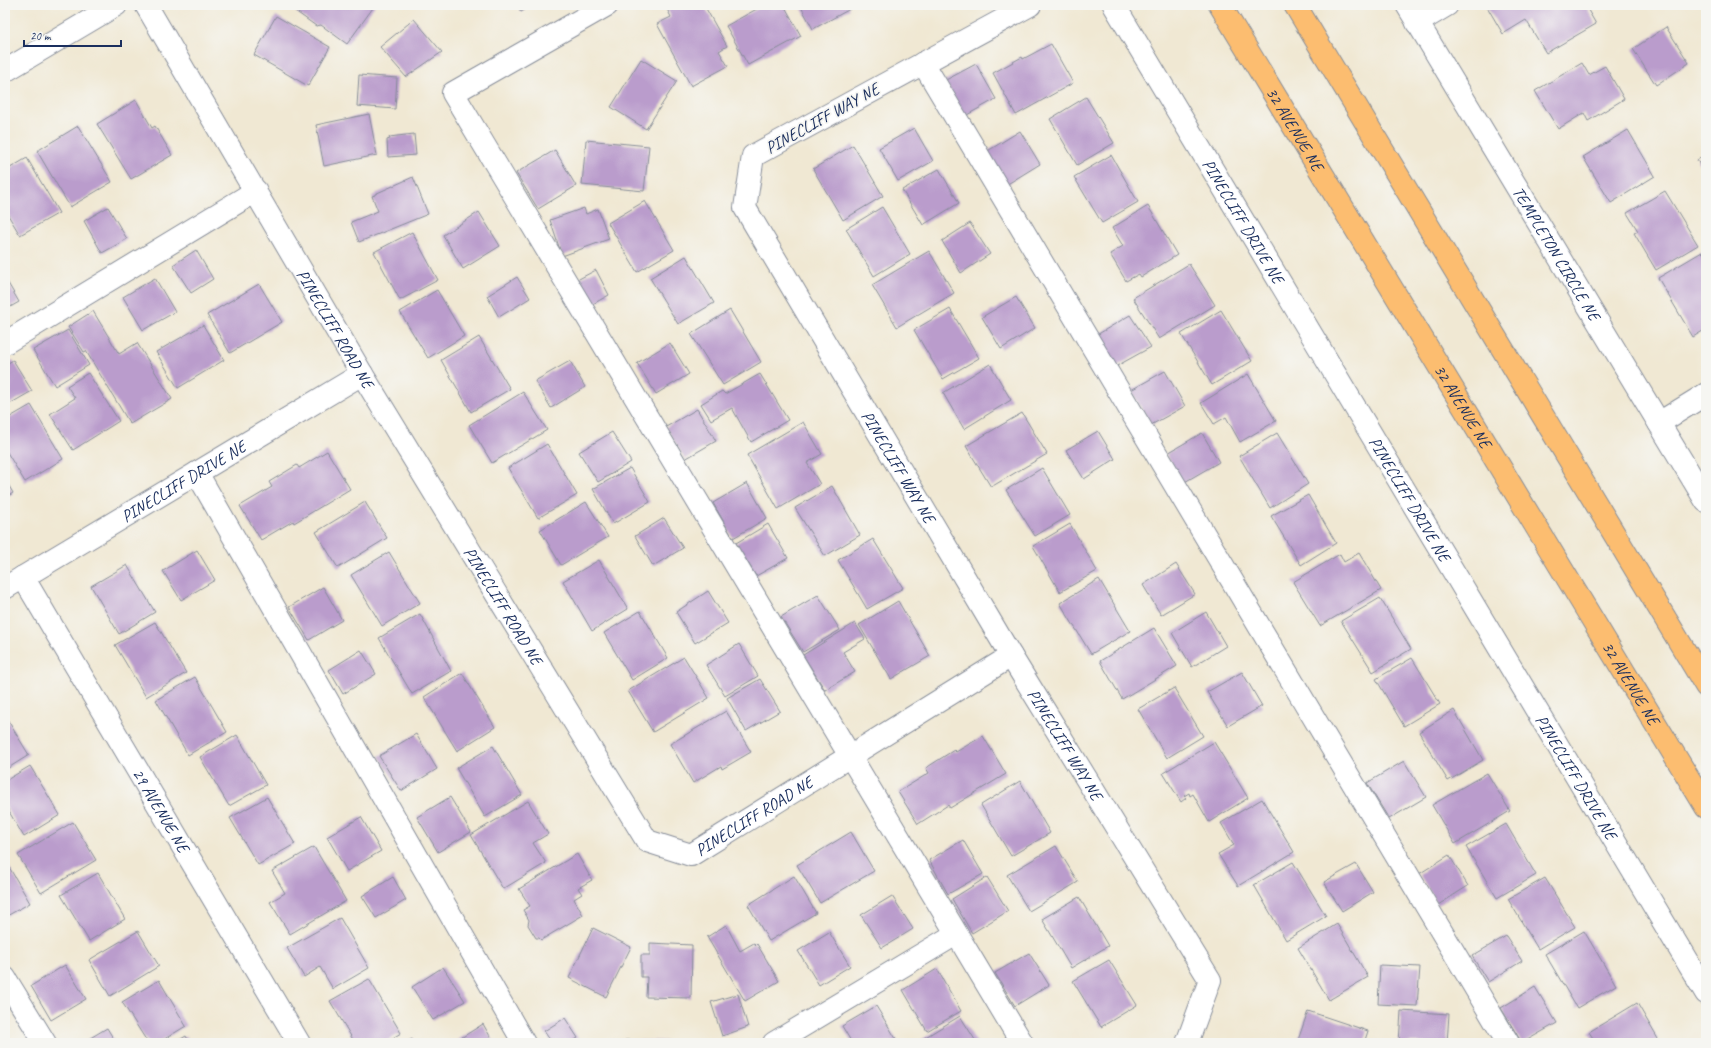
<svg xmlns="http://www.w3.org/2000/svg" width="1711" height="1048" font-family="Caveat,sans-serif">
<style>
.building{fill:#ba9ccc}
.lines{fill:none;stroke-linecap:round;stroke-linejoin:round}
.minor-casing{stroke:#868c98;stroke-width:24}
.major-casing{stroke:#868c98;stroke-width:24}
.minor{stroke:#fff;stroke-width:22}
.major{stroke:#fcbd6f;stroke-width:22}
.labels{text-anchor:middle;stroke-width:3.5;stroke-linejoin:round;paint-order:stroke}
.street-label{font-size:17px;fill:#1b2f5e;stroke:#f6f6f2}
</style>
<rect width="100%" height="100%" fill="#f6f6f2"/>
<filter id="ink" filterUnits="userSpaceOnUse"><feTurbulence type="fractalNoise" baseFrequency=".025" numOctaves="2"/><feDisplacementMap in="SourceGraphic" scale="8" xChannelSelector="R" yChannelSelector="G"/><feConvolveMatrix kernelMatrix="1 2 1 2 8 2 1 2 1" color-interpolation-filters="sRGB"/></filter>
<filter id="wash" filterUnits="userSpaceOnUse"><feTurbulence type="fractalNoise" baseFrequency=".012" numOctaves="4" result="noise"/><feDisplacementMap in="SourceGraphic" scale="16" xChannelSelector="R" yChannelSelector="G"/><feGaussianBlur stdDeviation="0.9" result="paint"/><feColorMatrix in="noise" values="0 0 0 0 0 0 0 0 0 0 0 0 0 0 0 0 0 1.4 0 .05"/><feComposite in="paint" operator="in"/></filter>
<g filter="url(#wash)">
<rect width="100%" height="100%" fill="#f0e8d3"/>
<g id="blocks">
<g class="building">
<path d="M290,5H375L347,44L321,25L316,26L291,8L292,6Z"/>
<path d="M517,5H533L521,12Z"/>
<path d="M665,5H704L727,46L719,51L728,66L691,86L657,24L671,17Z"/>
<path d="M764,5H784L801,36L748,65L726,26Z"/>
<path d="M800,5H848L850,9L813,29Z"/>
<path d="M1486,5H1585L1596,24L1546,53L1526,20L1503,34Z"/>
<path d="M276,16L330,47L308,86L254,55Z"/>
<path d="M414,19L442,52L406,77L380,47Z"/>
<path d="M1666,27L1689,63L1656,85L1633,49Z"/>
<path d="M1051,44L1073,83L1016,115L993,73L1022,57L1023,59Z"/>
<path d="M641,59L677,81L646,129L611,107Z"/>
<path d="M1582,63L1589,75L1605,66L1624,99L1588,121L1584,113L1558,129L1535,91Z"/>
<path d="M976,64L996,99L965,116L944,81Z"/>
<path d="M359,75L397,78L395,109L357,106Z"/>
<path d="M1086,97L1114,143L1077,165L1050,119Z"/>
<path d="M136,100L152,128L155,126L172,155L131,179L97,124Z"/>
<path d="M369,114L377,155L324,166L316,125Z"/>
<path d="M78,126L112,182L70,207L37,151Z"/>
<path d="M914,128L933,161L898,181L879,148Z"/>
<path d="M1628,130L1655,176L1611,203L1583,157Z"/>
<path d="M1020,131L1040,164L1006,185L986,152Z"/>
<path d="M414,134L416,155L388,157L387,140L390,139L389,137Z"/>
<path d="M586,140L649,146L644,191L582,185Z"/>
<path d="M853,145L883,196L843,220L813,169Z"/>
<path d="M555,150L576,186L538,209L516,173Z"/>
<path d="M1706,154V175L1697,160Z"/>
<path d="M1111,155L1138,202L1102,223L1074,177Z"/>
<path d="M27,158L59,213L20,235L5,210V171Z"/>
<path d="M939,169L959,203L923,225L902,190Z"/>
<path d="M413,177L428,214L359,242L351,222L378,211L372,196L375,195V194Z"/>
<path d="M1665,191L1698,245L1656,270L1634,233L1638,231L1627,213Z"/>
<path d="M645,201L674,250L637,272L608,223Z"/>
<path d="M1148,206L1177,255L1141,277L1139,274L1126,281L1110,254L1123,246L1112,228Z"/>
<path d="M108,207L127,239L102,253L84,221Z"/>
<path d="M882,207L910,254L874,276L846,229Z"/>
<path d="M584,208L586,214L598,209L609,239L562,256L550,220Z"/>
<path d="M479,212L500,246L463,269L443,235Z"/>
<path d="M970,223L990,254L961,273L942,241Z"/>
<path d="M412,232L438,280L400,300L374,252Z"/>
<path d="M196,250L213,279L191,293L173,265Z"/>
<path d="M929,251L954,293L897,327L872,285Z"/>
<path d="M1702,252L1703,254L1706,252V329L1693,337L1658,278Z"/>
<path d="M686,256L714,303L678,324L650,278Z"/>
<path d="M1189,264L1215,305L1159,339L1133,298Z"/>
<path d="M596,270L609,295L591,305L577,280Z"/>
<path d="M517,277L530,298L499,317L487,296Z"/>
<path d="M5,278L19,302L5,310Z"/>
<path d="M155,278L175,312L143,330L123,297Z"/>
<path d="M259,284L282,322L230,353L207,315Z"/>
<path d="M437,290L464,336L428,358L400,312Z"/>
<path d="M1016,297L1035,328L1001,349L982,317Z"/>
<path d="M950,309L979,358L943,379L914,330Z"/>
<path d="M730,310L761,362L723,385L691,334Z"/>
<path d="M1221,310L1252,361L1212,385L1181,334Z"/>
<path d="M93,311L119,354L137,343L172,399L130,424L86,351L84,352L68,327Z"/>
<path d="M1130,315L1151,347L1115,367L1095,336Z"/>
<path d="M203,325L224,360L178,388L156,352Z"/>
<path d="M68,330L89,365L55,386L33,350Z"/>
<path d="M479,337L510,389L471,412L441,360Z"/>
<path d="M670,343L689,374L656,394L637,363Z"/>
<path d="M13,360L32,391L6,406L5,365Z"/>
<path d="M570,361L585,387L551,408L535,381Z"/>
<path d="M990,364L1011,400L964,429L943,393Z"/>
<path d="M1165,371L1185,406L1151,425L1131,390Z"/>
<path d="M88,373L119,421L73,450L50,414L75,398L67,386Z"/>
<path d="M760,374L788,420L751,442L732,408L711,420L701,404L722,391L725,394Z"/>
<path d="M1248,374L1276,421L1240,442L1226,417L1214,424L1201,403Z"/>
<path d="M523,392L547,430L492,463L469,425Z"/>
<path d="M31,405L63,459L25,482L5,449V420Z"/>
<path d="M697,409L716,441L685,459L666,427Z"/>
<path d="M1022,413L1047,454L991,487L966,446Z"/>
<path d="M803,422L822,454L807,463L820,484L778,509L747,455Z"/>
<path d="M1098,431L1115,459L1084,479L1066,450Z"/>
<path d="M612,432L631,462L598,482L579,452Z"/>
<path d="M1202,433L1219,462L1183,483L1166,454Z"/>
<path d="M1277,433L1308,484L1270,508L1239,456Z"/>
<path d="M547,444L577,495L538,518L508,468Z"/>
<path d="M327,451L350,489L294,523L293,521L261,540L240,506L272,487L269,482L297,465L299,468Z"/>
<path d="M630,468L650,502L613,524L593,489Z"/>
<path d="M1042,468L1070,515L1035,536L1006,490Z"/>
<path d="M5,479L13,493L5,498Z"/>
<path d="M747,483L767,518L733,538L713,503Z"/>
<path d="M832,486L860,535L825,556L795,508Z"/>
<path d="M1308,495L1336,543L1301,565L1271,516Z"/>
<path d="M365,502L387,538L338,568L316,532Z"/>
<path d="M586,502L608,537L561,565L540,530Z"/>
<path d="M664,518L683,548L653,566L635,536Z"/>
<path d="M768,524L788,558L756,576L736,543Z"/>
<path d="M1070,524L1097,571L1060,592L1033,546Z"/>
<path d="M873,539L903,588L867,609L838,560Z"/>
<path d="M197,550L215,580L181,600L163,571Z"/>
<path d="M389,552L420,603L382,626L351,575Z"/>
<path d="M1359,553L1381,590L1320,626L1293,582L1340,554L1344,562Z"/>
<path d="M599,560L628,609L592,631L563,581Z"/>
<path d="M1176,564L1195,594L1161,615L1143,585Z"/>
<path d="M127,565L155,612L119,634L91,586Z"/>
<path d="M1099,579L1130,631L1091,654L1060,603Z"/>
<path d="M323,587L342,620L309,640L289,607Z"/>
<path d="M708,591L728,623L695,643L676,612Z"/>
<path d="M818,595L840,630L803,652L781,617Z"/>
<path d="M1380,598L1411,649L1373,672L1341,621Z"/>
<path d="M898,601L930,656L891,679L859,625Z"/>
<path d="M640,611L668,658L632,680L604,633Z"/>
<path d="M1206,612L1226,646L1192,667L1172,633Z"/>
<path d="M420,614L451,671L412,694L379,638Z"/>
<path d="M155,622L186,673L146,697L115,645Z"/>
<path d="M855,623L865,639L843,652L855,672L825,690L803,655Z"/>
<path d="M1154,628L1177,666L1122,699L1100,661Z"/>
<path d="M739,644L758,676L725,696L706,665Z"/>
<path d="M361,650L376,674L343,694L329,670Z"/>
<path d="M684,657L709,698L653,732L628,691Z"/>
<path d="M1412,658L1440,704L1404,726L1376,679Z"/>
<path d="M1242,672L1262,706L1228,726L1207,692Z"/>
<path d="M462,673L495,727L457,751L424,697Z"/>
<path d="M195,677L227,732L188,755L156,700Z"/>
<path d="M760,679L780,711L746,731L727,698Z"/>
<path d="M1174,688L1203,736L1167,758L1138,709Z"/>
<path d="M1454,710L1483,760L1448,781L1419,732Z"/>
<path d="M726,711L751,752L722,769L721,766L693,783L670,744Z"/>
<path d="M7,719L29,755L5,770V720Z"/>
<path d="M416,734L437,769L401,791L379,756Z"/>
<path d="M237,735L266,785L229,806L200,757Z"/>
<path d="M983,736L1006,774L950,808L948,805L918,824L898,792L929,773L926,768L954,750L956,752Z"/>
<path d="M1214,742L1248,798L1209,822L1193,794L1190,796L1189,793L1184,796L1186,798L1181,802L1163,773Z"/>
<path d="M493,746L522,795L485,817L456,768Z"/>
<path d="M1404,761L1426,797L1389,819L1367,783Z"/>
<path d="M30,766L60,815L24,837L5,805V781Z"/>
<path d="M1487,773L1510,811L1455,844L1432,805Z"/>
<path d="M1020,781L1050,833L1011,856L981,805Z"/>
<path d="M267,797L295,844L258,865L230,818Z"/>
<path d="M450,797L471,832L438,852L417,817Z"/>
<path d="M1262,799L1294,852L1238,886L1218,854L1234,845L1221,823Z"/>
<path d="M528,801L548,834L533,843L546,863L503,889L471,835Z"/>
<path d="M361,817L381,851L347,871L327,837Z"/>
<path d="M73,822L96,860L41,893L18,855Z"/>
<path d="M1506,824L1536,875L1497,898L1466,847Z"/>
<path d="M851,832L874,871L820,903L797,865Z"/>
<path d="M963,840L983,874L948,894L929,860Z"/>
<path d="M1056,846L1078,882L1029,911L1007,875Z"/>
<path d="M314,847L346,901L290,934L270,902L285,893L272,871Z"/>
<path d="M577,854L592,880L578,888L582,894L574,899L583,915L541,940L539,938H536L528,925L529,920L523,910L530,906L519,889Z"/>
<path d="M1449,855L1468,886L1438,905L1419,874Z"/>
<path d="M1293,862L1326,916L1286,940L1254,885Z"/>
<path d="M1356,864L1373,892L1342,911L1324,882Z"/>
<path d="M9,867L30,903L5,917V870Z"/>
<path d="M98,873L125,919L89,941L61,895Z"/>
<path d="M794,876L816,913L769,941L748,905Z"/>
<path d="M393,877L406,900L376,918L362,896Z"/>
<path d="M987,877L1008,911L972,933L952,899Z"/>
<path d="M1545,878L1575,927L1538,949L1508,899Z"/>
<path d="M892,896L913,929L882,948L861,915Z"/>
<path d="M1079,897L1108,946L1071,968L1042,919Z"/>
<path d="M340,918L369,968L333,989L320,967L304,977L287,948Z"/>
<path d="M1337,924L1368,977L1329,1000L1298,948Z"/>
<path d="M726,925L740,951L754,943L756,945L757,944L779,981L745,1001L707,937Z"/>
<path d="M593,928L631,947L606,997L569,978Z"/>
<path d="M138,931L159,966L110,996L89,960Z"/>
<path d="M1584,931L1616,985L1577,1008L1545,954Z"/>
<path d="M829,932L850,966L819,985L798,951Z"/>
<path d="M1506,936L1522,961L1488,982L1472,956Z"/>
<path d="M650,943L692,945L691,998L646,997L647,977H641V955H650Z"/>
<path d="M1029,953L1049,985L1015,1006L995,973Z"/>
<path d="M1109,960L1137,1005L1101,1027L1073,981Z"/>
<path d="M65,965L86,999L51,1020L31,986Z"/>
<path d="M1380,965L1420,967L1417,1006L1378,1004Z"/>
<path d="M443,967L465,1001L433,1020L412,987Z"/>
<path d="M937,969L961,1011L927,1031L903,990Z"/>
<path d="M369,979L401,1033L384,1043H355L330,1001Z"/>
<path d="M159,980L186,1026L158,1043H148L122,1002Z"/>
<path d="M1535,987L1557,1023L1522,1043L1501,1008Z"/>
<path d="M738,994L748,1027L722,1036L711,1002Z"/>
<path d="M1637,1003L1658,1039L1651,1043H1596L1589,1032Z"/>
<path d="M876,1006L898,1042L852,1043L842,1026Z"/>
<path d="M1308,1011L1368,1031L1364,1043H1297Z"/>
<path d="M1401,1011L1449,1014L1447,1043H1399Z"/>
<path d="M960,1016L977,1043H916L937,1030Z"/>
<path d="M565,1018L578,1038L570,1043H552L544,1031Z"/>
<path d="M483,1024L494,1043H453Z"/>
<path d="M107,1028L116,1043H82Z"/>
<path d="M186,1036L190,1043H174Z"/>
<path d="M412,1039L415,1043H405Z"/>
<path d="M625,1040L666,1041V1043H625Z"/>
</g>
</g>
</g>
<g filter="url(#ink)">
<use href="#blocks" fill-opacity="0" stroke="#868c98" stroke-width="1"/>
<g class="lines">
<defs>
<g id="minor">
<path id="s1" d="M146,5L362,374L647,841L691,855L1011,656"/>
<path d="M607,5L453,93L1022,1043"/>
<path id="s2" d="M1030,5L753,156L745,208L1011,656L1210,980L1187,1043"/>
<path id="s3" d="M1114,5L1706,993"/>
<path id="s4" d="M1407,5L1706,501"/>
<path d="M1417,23L1447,5"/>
<path d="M923,63L1508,1043"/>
<path d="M5,71L116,5"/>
<path d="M5,343L256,191"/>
<path d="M1659,423L1706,394"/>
<path d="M197,473L524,1043"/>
<path id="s5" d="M23,577L299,1043"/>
<path id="s6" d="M5,588L362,374"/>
<path d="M5,978L45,1043"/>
<path d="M774,1043L956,934"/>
</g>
<g id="major">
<path id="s7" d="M1220,5L1706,807"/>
<path d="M1295,5L1706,686"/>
</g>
</defs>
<use href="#minor" class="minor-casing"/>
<use href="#major" class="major-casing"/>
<use href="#minor" class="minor"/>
<use href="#major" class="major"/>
</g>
</g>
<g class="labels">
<g class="street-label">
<text transform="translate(822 118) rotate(-29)" y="6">PINECLIFF WAY NE</text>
<text dy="6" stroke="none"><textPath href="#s7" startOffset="145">32 AVENUE NE</textPath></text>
<text dy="6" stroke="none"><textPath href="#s3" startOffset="252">PINECLIFF DRIVE NE</textPath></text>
<text dy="6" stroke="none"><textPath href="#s4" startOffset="290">TEMPLETON CIRCLE NE</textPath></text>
<text dy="6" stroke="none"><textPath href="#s1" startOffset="375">PINECLIFF ROAD NE</textPath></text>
<text dy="6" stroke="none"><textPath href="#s7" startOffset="469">32 AVENUE NE</textPath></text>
<text dy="6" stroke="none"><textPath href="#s2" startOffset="669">PINECLIFF WAY NE</textPath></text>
<text dy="6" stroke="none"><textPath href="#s6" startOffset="208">PINECLIFF DRIVE NE</textPath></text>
<text dy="6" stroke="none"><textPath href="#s3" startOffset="576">PINECLIFF DRIVE NE</textPath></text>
<text dy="6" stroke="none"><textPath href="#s1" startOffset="699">PINECLIFF ROAD NE</textPath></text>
<text dy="6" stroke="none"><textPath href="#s7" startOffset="793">32 AVENUE NE</textPath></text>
<text dy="6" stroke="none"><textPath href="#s2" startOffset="993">PINECLIFF WAY NE</textPath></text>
<text dy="6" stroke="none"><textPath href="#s3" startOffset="900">PINECLIFF DRIVE NE</textPath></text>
<text dy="6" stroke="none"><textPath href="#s5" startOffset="271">29 AVENUE NE</textPath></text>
<text dy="6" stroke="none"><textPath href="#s1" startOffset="1095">PINECLIFF ROAD NE</textPath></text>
</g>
</g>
<rect width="1711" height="1048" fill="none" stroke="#f6f6f2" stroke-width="20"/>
<path d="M24 40v6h97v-6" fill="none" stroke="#1b2f5e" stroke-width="2"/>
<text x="30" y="40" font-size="12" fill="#1b2f5e" stroke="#f6f6f2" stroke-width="3" paint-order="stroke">20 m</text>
</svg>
